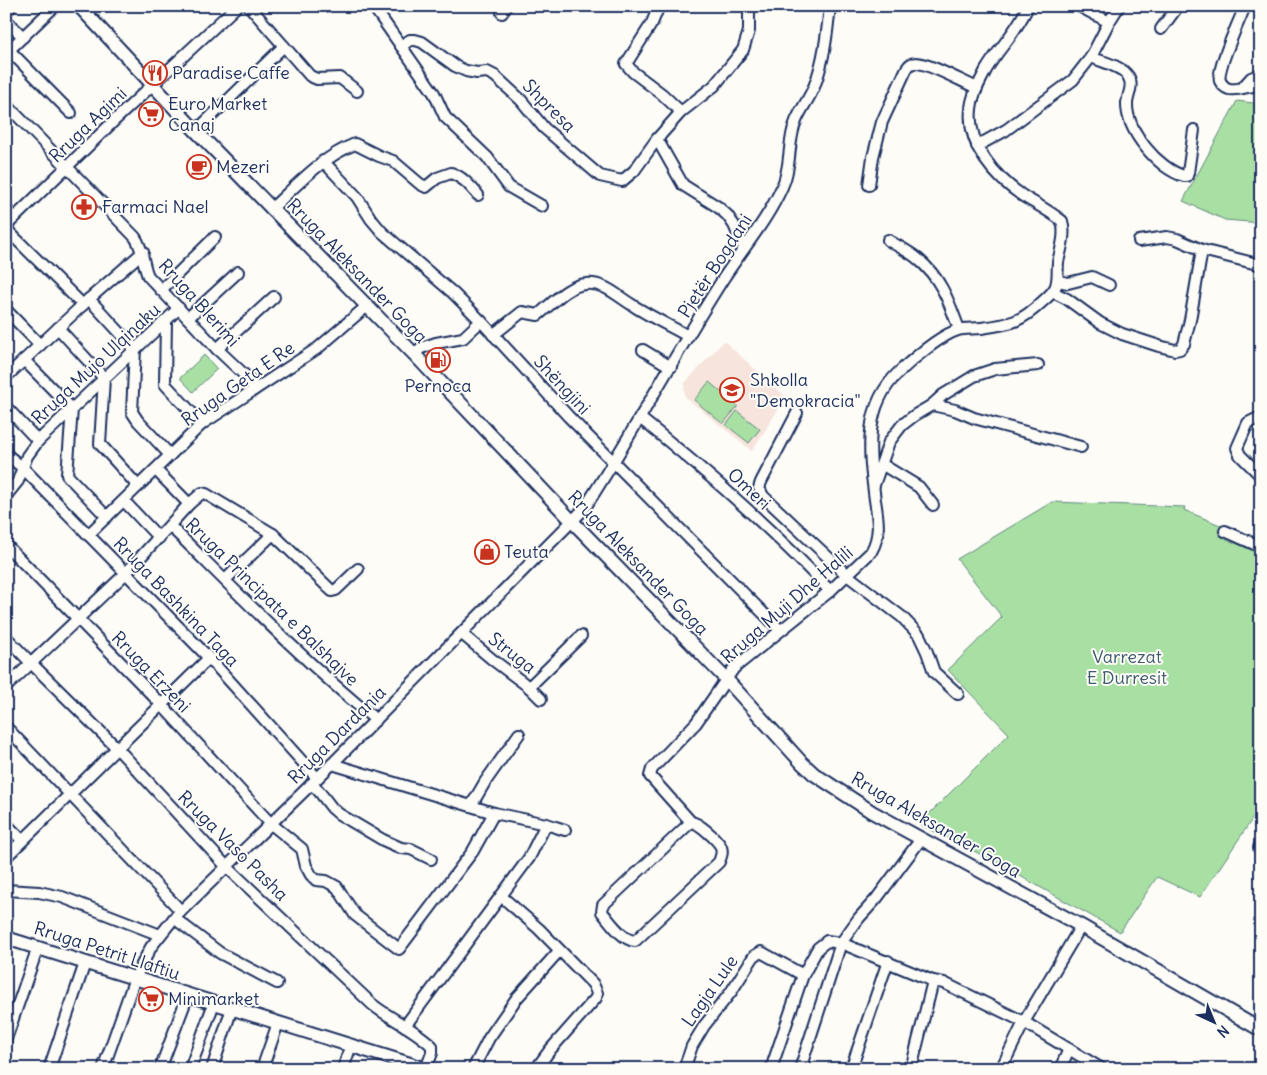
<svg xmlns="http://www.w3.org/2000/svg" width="1267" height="1075" font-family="Delius,sans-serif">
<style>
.built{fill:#f7e5dd}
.green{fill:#a8dfa2;stroke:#628780}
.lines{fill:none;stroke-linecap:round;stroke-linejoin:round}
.minor-casing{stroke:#1b2f5e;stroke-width:14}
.major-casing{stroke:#1b2f5e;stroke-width:16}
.minor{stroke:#fdfcf7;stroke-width:10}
.major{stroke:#fdfcf7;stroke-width:12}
.labels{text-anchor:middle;stroke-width:4;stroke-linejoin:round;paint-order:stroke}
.poi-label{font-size:18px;fill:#1b2f5e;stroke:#fdfcf7;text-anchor:start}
.street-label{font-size:18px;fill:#1b2f5e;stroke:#fdfcf7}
.park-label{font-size:18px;fill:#3e5b6f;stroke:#fdfcf7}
</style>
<rect width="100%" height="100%" fill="#fdfcf7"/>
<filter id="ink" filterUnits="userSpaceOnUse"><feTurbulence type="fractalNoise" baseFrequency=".02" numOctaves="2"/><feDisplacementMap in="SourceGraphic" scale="10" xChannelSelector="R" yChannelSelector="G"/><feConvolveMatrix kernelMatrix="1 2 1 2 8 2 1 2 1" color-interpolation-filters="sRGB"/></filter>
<g filter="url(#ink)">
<path class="built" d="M724,341L786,397L752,451L685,397L684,384Z"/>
<g class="green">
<path d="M1237,101L1261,104V223L1225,220L1183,201Z"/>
<path d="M204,355L217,369L193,392L180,378Z"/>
<path d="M709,382L738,406L723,424L694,400Z"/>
<path d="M737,411L760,429L749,443L726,425Z"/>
<path d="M1052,502L1185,507L1184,510L1261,542V806L1200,897L1157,877L1120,932L988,858L919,824L1009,734L948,670L1002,617L957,559Z"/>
</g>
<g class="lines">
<defs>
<g id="minor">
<path d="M249,6L310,76L317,79L340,78L357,91"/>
<path d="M373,6L434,93L445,117L487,157L509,187L542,206"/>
<path d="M659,6L652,23L626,64L633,72L662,94L681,112"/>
<path d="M1079,6L1109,22"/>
<path d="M1245,6C1240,20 1216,69 1220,81C1222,85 1226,88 1229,89C1238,91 1251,85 1261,85"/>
<path d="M6,12L11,6"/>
<path d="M502,13L506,6"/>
<path d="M6,20L23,37"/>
<path d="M1161,29L1178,6"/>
<path d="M401,46L410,40H415L422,42L455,66L466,71L477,73L487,72L495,76L521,100L544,128L600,176L622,181L634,171L657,139L681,112L714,86L743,50L749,31V6"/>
<path d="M9,50L71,113"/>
<path d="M6,53L55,6"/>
<path d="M1091,57C1102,62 1122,66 1128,76C1134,85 1128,94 1127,103C1126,130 1158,169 1184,176H1187L1188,173L1194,130"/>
<path d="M1242,88L1251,78L1261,74"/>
<path d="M6,104L135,237C144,250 142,263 148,276L217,349L251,381L254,390"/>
<path d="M196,131L284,46"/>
<path d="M657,139L683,185L718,207L727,215L734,225L744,248"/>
<path d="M977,146L1006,130L1073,80L1091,57L1109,22L1119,6"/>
<path d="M323,161L357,197L371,219L382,232L453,293L481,321L568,416L780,630"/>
<path d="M869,185L873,157L882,122L906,70C908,66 910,63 915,63C927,62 963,82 977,88"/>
<path d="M6,209L14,218"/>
<path d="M271,209C297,185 322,157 355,144L379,156L393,161L420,184L426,187L437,178L451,173C463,177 470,186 478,195"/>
<path d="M6,226L116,119L237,6"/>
<path d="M6,229L83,305"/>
<path d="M888,240C897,246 909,251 918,259C941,278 949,302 959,329"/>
<path d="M1139,241L1167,237L1177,239L1202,250L1261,265"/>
<path d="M1058,281L1068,283L1092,277L1109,285"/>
<path d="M161,290L215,237"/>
<path d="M1053,292L1067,299L1100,323L1122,334L1159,346L1175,350L1180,349L1184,344L1190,320L1202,250"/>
<path d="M89,299L135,349L132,412L138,421L170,455"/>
<path d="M6,310L40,345"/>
<path d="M188,318L238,272"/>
<path d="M166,321L165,384L202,424"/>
<path d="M58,328L104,378L100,444L138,486"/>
<path d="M493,335L522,312L538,315C551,305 567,285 586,284C605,282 618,297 634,306C651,317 670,326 688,336"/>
<path d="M217,349L274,297"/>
<path d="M643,350L671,367"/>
<path d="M414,354L421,348L436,343L463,338L481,321"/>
<path d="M24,360L72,409L67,475L107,517"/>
<path d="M6,377L89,299L143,252"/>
<path d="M932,405L955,410L974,418L1081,447"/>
<path d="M6,407L38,441"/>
<path d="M797,413L761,482L759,488L763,496L847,575L902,617L919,635L927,652L934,672L958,694"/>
<path d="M640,418C707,472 772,528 830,591"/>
<path d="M1261,420L1256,419L1248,423L1237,448L1240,455L1261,476"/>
<path d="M6,454L23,468L209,658L317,778"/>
<path d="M883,465L919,487L933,505"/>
<path d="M156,470L189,504"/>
<path d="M874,485L889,442L902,425L915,415L932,405L943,395L974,376L995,369L1038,365"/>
<path d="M6,496L18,481L27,456L38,441L179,308"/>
<path d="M124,501L159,538"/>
<path d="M170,526C237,592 302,660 376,720"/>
<path d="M1225,531L1261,547"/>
<path d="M88,535L202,424L318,348L367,306"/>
<path d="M6,545L161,704L270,823L302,849L306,866L311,875L316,880L326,881L337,887L355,915L399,949L473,851L494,813"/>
<path d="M225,580L273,534"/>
<path d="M462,634L493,660L529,687L541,699"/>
<path d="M6,637L31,663L116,747L226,866L373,1005C392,1020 415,1029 432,1046V1053L426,1069"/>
<path d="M6,687L126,573L189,504L202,493L206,494L273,534L332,591L336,590L358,569"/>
<path d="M529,687L581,636"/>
<path d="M6,727L181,911"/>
<path d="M332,764L494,813L546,824L565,830"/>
<path d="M311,784L318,790L332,808L339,814L383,840L401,848L411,849L431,859"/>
<path d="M471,806L485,782L519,734"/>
<path d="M691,822L603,905L602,912C610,921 622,940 635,941L719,862C721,857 723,852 721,847C718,840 698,822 691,822L650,776L652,769L696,723L734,668L830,591L871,552C881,535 878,519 875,500C869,454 862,407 899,372C913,359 941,335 958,330C965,328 973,329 981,328C1010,324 1020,323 1042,302C1046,298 1052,294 1055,288C1059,280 1057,271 1058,262C1061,249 1066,234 1062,221C1050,211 1036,204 1023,196C995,177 967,146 971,109C972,95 980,82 986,70C999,48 1018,30 1028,6"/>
<path d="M6,824L22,840"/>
<path d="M1259,848L1261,849"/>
<path d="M6,857L209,658"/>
<path d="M6,890L39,892L62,897L160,935"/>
<path d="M501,896L539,929L593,984L597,993L596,998L550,1050L536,1069"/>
<path d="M174,918L220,953L277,983"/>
<path d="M405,1026L529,858L546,824"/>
<path d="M6,1039L38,947"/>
<path d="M49,1069L85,963"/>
<path d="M103,1069L135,978L151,947L174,918L332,764L584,509C633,434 675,354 723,279C743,248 767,221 782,187C792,166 787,142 796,121C801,109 809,99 814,87C824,61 827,34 830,6"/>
<path d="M160,1069L188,995"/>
<path d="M190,1069L214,1003"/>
<path d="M212,1069L232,1008"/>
<path d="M262,1069L278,1023"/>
<path d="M343,1069L351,1045"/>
<path d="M473,1069L489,1038L516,999L559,951"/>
<path d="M684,1069L692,1046L704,1026L731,992L754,956L761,952L803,975"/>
<path d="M771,1069L803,975L818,948L827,941L841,943L933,981L944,983L1024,1022L1102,1069"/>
<path d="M800,1069L841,943L859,918L877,898L921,839"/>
<path d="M851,1069L888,961"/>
<path d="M911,1069L933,981"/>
<path d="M1001,1069L1024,1022L1081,926"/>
<path d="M1060,1069L1069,1049"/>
</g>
<g id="major">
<path d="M79,6L196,131L414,354L572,521L727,680L802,763L814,774L872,812L1081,926L1261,1030"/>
<path d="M6,938L426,1069"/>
</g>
</defs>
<use href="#minor" class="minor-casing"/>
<use href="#major" class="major-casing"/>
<use href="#minor" class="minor"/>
<use href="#major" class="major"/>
</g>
</g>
<defs>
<symbol id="restaurant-ring" viewBox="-11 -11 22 22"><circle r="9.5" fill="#fdfcf7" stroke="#c8321e" stroke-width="1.5"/><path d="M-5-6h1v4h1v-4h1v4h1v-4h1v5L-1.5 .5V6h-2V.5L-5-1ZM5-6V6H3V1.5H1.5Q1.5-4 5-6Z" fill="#c8321e"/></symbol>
<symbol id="supermarket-ring" viewBox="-11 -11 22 22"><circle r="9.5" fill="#fdfcf7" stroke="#c8321e" stroke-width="1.5"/><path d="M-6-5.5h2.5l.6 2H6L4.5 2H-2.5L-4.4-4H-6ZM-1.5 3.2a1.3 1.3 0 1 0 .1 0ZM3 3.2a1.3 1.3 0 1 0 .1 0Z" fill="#c8321e"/></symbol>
<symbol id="cafe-ring" viewBox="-11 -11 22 22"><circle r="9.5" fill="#fdfcf7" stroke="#c8321e" stroke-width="1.5"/><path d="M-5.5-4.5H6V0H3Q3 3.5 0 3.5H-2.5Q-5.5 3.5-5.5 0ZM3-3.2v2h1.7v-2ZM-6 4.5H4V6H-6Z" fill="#c8321e"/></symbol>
<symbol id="pharmacy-ring" viewBox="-11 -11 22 22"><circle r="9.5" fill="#fdfcf7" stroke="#c8321e" stroke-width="1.5"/><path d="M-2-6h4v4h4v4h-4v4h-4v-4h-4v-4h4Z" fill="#c8321e"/></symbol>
<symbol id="fuel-ring" viewBox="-11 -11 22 22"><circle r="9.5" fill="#fdfcf7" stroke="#c8321e" stroke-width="1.5"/><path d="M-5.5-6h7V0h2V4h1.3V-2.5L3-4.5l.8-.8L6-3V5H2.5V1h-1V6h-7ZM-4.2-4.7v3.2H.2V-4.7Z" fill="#c8321e"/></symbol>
<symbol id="school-ring" viewBox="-11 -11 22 22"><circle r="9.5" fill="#fdfcf7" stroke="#c8321e" stroke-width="1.5"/><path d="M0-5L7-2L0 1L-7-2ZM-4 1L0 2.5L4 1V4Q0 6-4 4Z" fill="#c8321e"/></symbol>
<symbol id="shop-ring" viewBox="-11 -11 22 22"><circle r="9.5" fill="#fdfcf7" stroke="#c8321e" stroke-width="1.5"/><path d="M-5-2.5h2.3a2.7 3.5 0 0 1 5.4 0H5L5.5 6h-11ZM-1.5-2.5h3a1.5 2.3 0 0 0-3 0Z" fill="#c8321e"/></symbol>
</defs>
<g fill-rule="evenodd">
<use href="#restaurant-ring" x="141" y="59" width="28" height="28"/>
<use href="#supermarket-ring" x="137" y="100" width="28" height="28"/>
<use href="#cafe-ring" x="185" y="153" width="28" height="28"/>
<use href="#pharmacy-ring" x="70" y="193" width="28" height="28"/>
<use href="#fuel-ring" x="424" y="346" width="28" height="28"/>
<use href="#school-ring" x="718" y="376" width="28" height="28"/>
<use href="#shop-ring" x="473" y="538" width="28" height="28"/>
<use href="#supermarket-ring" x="137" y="985" width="28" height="28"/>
</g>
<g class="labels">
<g class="poi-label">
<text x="172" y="79">Paradise Caffe</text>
<text x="168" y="110">Euro Market<tspan x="168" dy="21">Canaj</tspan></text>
<text x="216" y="173">Mezeri</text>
<text x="102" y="213">Farmaci Nael</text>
<text x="750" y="386">Shkolla<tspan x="750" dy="21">"Demokracia"</tspan></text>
<text x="438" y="392" text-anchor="middle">Pernoca</text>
<text x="504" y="558">Teuta</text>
<text x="168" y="1005">Minimarket</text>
</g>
<g class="street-label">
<text transform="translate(549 106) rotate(45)" y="6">Shpresa</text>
<text transform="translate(88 125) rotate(-44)" y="6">Rruga Agimi</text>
<text transform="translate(715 266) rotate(-57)" y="6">Pjetër Bogdani</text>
<text transform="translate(357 271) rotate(46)" y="6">Rruga Aleksander Goga</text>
<text transform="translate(199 303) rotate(48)" y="6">Rruga Blerimi</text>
<text transform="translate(96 364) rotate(-43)" y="6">Rruga Mujo Ulqinaku</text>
<text transform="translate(238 384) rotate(-35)" y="6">Rruga Geta E Re</text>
<text transform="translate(562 385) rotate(47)" y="6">Shëngjini</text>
<text transform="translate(749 489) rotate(43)" y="6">Omeri</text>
<text transform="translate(638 563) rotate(46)" y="6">Rruga Aleksander Goga</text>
<text transform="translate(176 602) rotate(46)" y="6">Rruga Bashkina Taga</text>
<text transform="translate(272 602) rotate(44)" y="6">Rruga Principata e Balshajve</text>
<text transform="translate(787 605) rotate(-41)" y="6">Rruga Muji Dhe Halili</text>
<text transform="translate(512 653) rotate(38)" y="6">Struga</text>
<text transform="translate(151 672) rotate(46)" y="6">Rruga Erzeni</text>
<text transform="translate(337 735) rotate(-45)" y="6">Rruga Dardania</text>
<text transform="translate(936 825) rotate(30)" y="6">Rruga Aleksander Goga</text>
<text transform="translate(233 846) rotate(45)" y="6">Rruga Vaso Pasha</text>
<text transform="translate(107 951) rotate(18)" y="6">Rruga Petrit Llaftiu</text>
<text transform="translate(710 991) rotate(-55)" y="6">Lagja Lule</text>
</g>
<g class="park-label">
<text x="1127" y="663">Varrezat<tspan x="1127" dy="21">E Durresit</tspan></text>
</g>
</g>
<rect width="1267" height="1075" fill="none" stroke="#fdfcf7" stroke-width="25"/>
<rect x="12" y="12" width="1242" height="1050" fill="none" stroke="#1b2f5e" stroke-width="2" filter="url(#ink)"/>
<g transform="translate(1214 1022) rotate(136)" stroke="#fdfcf7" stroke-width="4" paint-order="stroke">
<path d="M0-4L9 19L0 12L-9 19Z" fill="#1b2f5e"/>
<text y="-8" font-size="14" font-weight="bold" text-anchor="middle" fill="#1b2f5e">N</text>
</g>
</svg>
